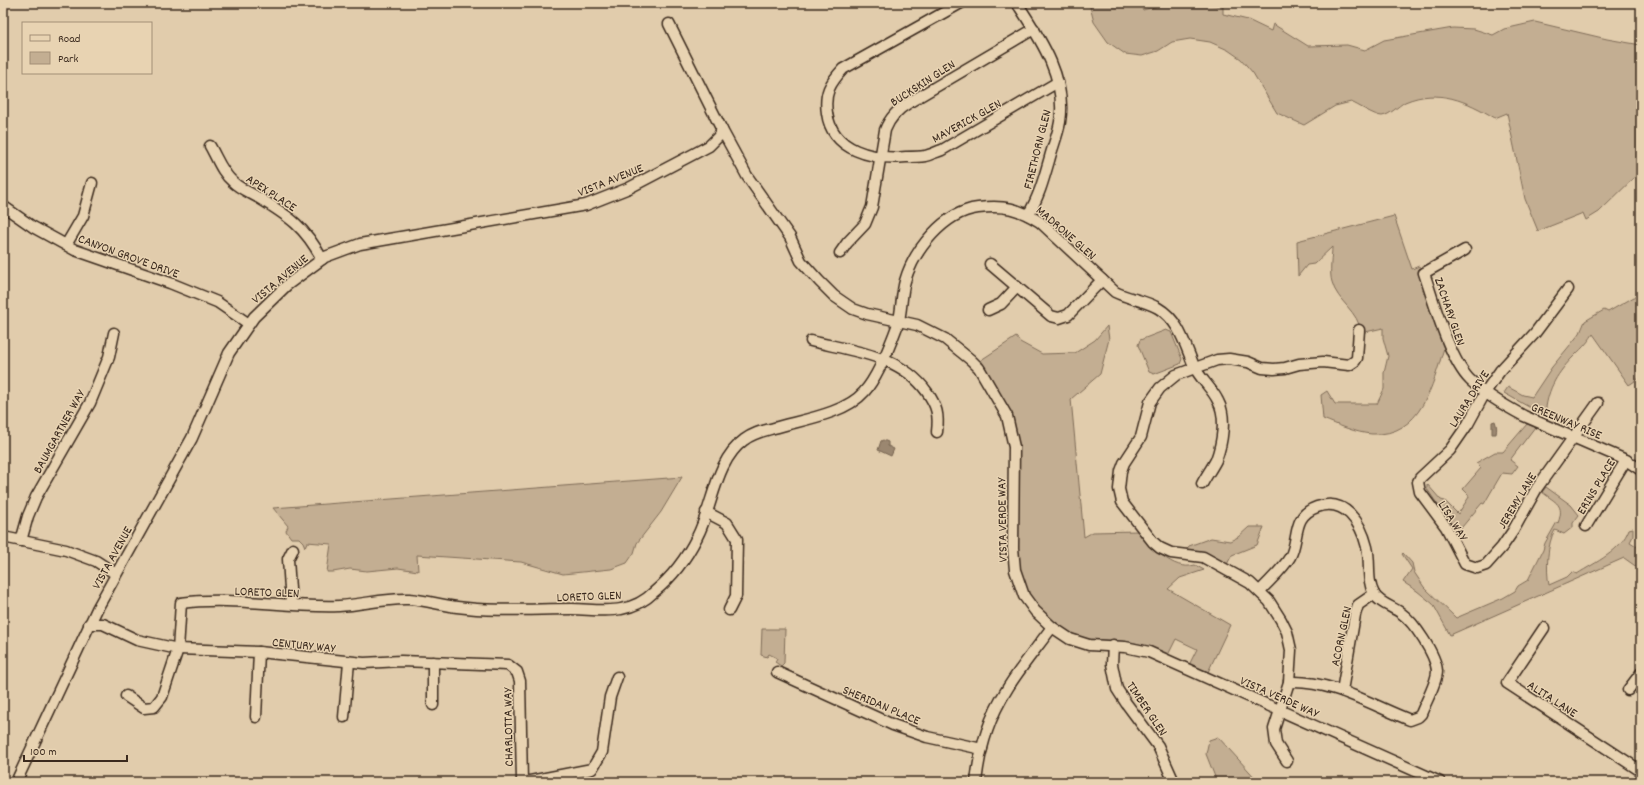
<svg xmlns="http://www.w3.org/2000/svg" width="1644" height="785" font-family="Dekko,sans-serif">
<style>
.green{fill:#c3ae92;stroke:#7f6c58}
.water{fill:#9b8770;stroke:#75624f}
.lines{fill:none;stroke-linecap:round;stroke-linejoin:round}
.minor-casing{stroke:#3b2a1e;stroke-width:13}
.minor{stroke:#e8d3b2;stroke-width:10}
.labels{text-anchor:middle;stroke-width:3;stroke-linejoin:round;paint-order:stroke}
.street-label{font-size:13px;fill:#3b2a1e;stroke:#e8d3b2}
</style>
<rect width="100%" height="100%" fill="#e1ccac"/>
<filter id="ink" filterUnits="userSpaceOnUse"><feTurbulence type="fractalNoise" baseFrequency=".025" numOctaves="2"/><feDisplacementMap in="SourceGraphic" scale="8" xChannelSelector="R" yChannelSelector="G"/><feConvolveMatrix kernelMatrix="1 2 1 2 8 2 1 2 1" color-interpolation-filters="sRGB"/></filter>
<g filter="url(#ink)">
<g class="green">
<path d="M1089,3H1139L1143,10C1170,2 1196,0 1223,7V14L1248,20L1271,31L1273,24L1308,46L1347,45L1365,50L1384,40L1453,28L1474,29L1493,35L1504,29L1535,22L1607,39L1641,45V171L1599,212L1586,220L1583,213L1538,231L1525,199L1507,113L1495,118C1467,101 1438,88 1405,102C1398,106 1390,115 1382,116C1375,116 1358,105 1351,102L1335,106L1304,125L1277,113L1253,73L1241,59L1228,50L1210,42L1190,39L1172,42L1158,51L1142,56L1125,54L1108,42L1094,22Z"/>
<path d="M1394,216L1412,269L1419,266L1447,346L1455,364L1454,366L1444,348C1433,384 1421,437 1372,434C1356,433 1338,425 1323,419L1321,395L1327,391L1335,404H1377L1384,389V373L1388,356L1383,338V328L1361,333C1359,311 1337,302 1332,282C1329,273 1332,256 1332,247L1314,264L1307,265L1298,276L1297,241Z"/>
<path d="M1634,297H1641V377L1629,385L1593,334C1587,344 1580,350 1572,358C1555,376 1547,391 1545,416L1504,393L1508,387L1523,395L1532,397L1552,367L1580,333L1585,321L1604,310L1608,312Z"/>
<path d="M1107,326L1109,339L1100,374L1071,399L1084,537L1093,532L1138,531C1151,546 1173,572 1195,565L1204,570L1180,578L1168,589L1230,625L1208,672L1189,665L1197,649L1176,639L1168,655L1151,647L1131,642L1088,639L1067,632L1049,620L1035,605L1018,575L1017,544L1019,460L1015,428L1005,403L981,360L1016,337L1020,342L1042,354L1075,353L1095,340Z"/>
<path d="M1166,330L1171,332L1182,359L1180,364L1154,374L1149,372L1138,345L1140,340Z"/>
<path d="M1527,424L1535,427L1510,460L1518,466L1512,474L1502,473L1484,504L1482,503L1457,533L1427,489V484L1441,500L1445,501L1458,514L1469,497L1468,494L1463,489L1481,468L1476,463L1495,452H1503Z"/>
<path d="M682,477L661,512L637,543L634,553L627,563L611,569L563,574L521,562L417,555L418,571L398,568L367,571L350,569L333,572H327L331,544L307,542L305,547L303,542L299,538H291L286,531L288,526L273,508Z"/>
<path d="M1546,487L1571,505L1579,515L1573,523V527L1564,534L1555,530C1547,543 1546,570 1549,585L1567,577L1572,572L1577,574C1596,562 1621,551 1629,529L1633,528V536L1630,542L1641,549V570L1624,558L1450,635L1433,604L1417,591L1403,582L1412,569L1402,554L1403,553L1412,563L1414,572L1424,587L1456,618L1503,598L1515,591L1518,586L1528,580L1543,550L1545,543L1557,522L1558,523C1565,504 1556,503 1542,492Z"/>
<path d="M1249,527H1264L1257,545L1232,555L1226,566L1186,550L1189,546L1211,538L1230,541L1238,537Z"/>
<path d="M762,629H785L784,663L781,666L775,662L777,658L769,654L767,657L761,655Z"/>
<path d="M1218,737L1259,782H1217L1206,754L1209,740Z"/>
</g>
<g class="water">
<path d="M1495,421C1497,427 1497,429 1496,434H1492V422Z"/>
<path d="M883,440L888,442V446L894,449L891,456L878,450L881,441Z"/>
</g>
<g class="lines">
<defs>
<g id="minor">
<path d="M961,3L843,69C830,83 824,93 827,113C832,151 873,160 906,157C912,157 919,157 925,156C930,155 936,152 942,150L1058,82"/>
<path d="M1016,3L1019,6C1041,40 1067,79 1060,122C1058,134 1053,146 1050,157C1044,178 1039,197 1028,215"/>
<path d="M722,130L747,176L790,237L801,261L819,281L834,296L853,309L867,314L917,325L945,339L971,360L979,368L1007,416L1014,447L1013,548L1015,570L1024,596L1035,611L1052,627L1070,639L1089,645L1125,647L1149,652L1440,782"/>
<path d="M210,146C217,158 222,173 233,182C240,189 251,193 259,198C290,217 305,227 322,259"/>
<path d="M3,206L33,227L75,250L170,283L217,302L249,324"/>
<path d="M66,245L83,216L92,183"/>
<path d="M1465,250L1424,273C1434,302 1449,359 1470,380C1484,393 1507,407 1524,416L1626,460L1641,470"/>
<path d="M840,253L847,243L865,224L872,207L885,130C890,117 898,109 910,102L1034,29"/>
<path d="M990,264L1051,316L1059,318L1068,315L1102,280"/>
<path d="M1568,289L1535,333L1500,371L1486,391L1468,424L1450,450L1420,478L1418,482L1420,492L1446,527L1465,564L1477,568L1486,565L1502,547L1513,531L1537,488L1598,403"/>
<path d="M988,310L1001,304L1017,287"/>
<path d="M811,341C852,351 901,355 927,392C937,406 939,415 937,432"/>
<path d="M706,512L727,523L737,539L736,596L729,610"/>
<path d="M1586,526L1626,460"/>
<path d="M3,537L66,550L96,561L116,574"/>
<path d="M21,541L28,516L36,497L90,403L109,357L114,333"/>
<path d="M1260,591C1269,581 1283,569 1290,557C1300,539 1291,516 1317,507C1345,497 1361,523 1367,547C1371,563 1366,579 1374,594C1379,603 1393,607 1401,613C1414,622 1436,655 1437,671C1437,683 1425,703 1421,714L1418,717L1410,720C1371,705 1332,680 1289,682"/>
<path d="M291,604L288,559L293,549"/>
<path d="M89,624H103L137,640L178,649L259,652L364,663L401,661L508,665L517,672L520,681L522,782"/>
<path d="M1544,628L1507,683L1641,771"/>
<path d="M1113,645L1112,664L1117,689L1126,703L1158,746L1174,782"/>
<path d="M433,662V705"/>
<path d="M777,672L893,725L927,737L982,749"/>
<path d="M1628,690L1641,673"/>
<path d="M1342,691L1355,615L1358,605L1374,594"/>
<path d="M126,696L144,708L154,707L162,697L178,649L181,603C233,596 286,608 339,606C362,605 385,598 409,599C425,600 441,605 457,607C495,612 534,609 572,609C587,609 606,612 621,609C633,607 645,601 654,592C671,578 687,557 697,537C713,507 715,461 744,440C753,433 763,431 774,428C801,420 845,414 864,392C877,378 891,343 898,324C902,311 901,295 905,281C914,250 944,212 978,208C1004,205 1018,208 1040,222L1115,292C1129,299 1144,300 1158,308C1179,320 1185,345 1194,366C1200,379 1212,388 1218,401C1227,417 1222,444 1216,460C1212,468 1206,476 1202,484"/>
<path d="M256,717L259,652"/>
<path d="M344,717L349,662"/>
<path d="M1287,761L1276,744L1274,729L1289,682L1291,650L1287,632L1281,620L1269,601L1250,583L1203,557L1171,553L1160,548L1153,542L1122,502L1119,489L1121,471L1124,463L1141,437L1150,402L1160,388L1176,375L1217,360L1229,359L1248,362L1262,368L1274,369L1285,368L1299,364L1323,362L1349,365L1355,361L1357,358L1359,330"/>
<path d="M16,782L97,609L192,438L229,353L254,317L287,285L325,257L360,244L586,205L629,188L709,146L718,137L722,130L669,24"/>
<path d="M525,782L592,769L602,752L610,697L617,677"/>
<path d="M976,782C978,765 981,748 987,731C1000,691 1028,660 1052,627"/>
</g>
</defs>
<use href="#minor" class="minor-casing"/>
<use href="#minor" class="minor"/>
</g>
</g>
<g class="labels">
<g class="street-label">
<text transform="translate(922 82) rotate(-33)" y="5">BUCKSKIN GLEN</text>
<text transform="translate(966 120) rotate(-29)" y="5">MAVERICK GLEN</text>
<text transform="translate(1036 149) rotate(-76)" y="5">FIRETHORN GLEN</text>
<text transform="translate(610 179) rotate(-22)" y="5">VISTA AVENUE</text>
<text transform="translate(272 192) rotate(33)" y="5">APEX PLACE</text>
<text transform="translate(1067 232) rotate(41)" y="5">MADRONE GLEN</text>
<text transform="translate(129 255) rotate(20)" y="5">CANYON GROVE DRIVE</text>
<text transform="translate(279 278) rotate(-40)" y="5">VISTA AVENUE</text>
<text transform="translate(1451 311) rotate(71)" y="5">ZACHARY GLEN</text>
<text transform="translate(1468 398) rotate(-58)" y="5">LAURA DRIVE</text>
<text transform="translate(1567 420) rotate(23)" y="5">GREENWAY RISE</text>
<text transform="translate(58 431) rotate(-61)" y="5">BAUMGARTNER WAY</text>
<text transform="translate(1595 486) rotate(-59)" y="5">ERINS PLACE</text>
<text transform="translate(1516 500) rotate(-59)" y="5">JEREMY LANE</text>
<text transform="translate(1001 520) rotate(-91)" y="5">VISTA VERDE WAY</text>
<text transform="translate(1454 520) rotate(58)" y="5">LISA WAY</text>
<text transform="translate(111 557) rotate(-61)" y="5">VISTA AVENUE</text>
<text transform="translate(267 591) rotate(2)" y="5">LORETO GLEN</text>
<text transform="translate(589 595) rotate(-2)" y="5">LORETO GLEN</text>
<text transform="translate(1340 636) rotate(-78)" y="5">ACORN GLEN</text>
<text transform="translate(304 644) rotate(6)" y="5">CENTURY WAY</text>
<text transform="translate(1280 696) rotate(24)" y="5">VISTA VERDE WAY</text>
<text transform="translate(1553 698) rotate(33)" y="5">ALITA LANE</text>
<text transform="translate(882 704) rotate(23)" y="5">SHERIDAN PLACE</text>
<text transform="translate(1148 708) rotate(56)" y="5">TIMBER GLEN</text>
<text transform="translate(507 727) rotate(-91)" y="5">CHARLOTTA WAY</text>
</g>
</g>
<rect width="1644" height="785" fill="none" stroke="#e8d3b2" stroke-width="16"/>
<rect x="8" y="8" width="1628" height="769" fill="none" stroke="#3b2a1e" stroke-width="1.5" filter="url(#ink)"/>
<rect x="22" y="22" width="130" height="52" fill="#e8d3b2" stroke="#a38f77"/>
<rect x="30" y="35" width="20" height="6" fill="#e8d3b2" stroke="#a38f77"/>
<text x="58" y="42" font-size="12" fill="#3b2a1e">Road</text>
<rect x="30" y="52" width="20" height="12" fill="#c3ae92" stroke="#a38f77"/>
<text x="58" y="62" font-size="12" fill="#3b2a1e">Park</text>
<path d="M24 755v6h103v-6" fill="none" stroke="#3b2a1e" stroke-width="2"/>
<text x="30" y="755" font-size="12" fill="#3b2a1e" stroke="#e8d3b2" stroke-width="3" paint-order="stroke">100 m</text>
</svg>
